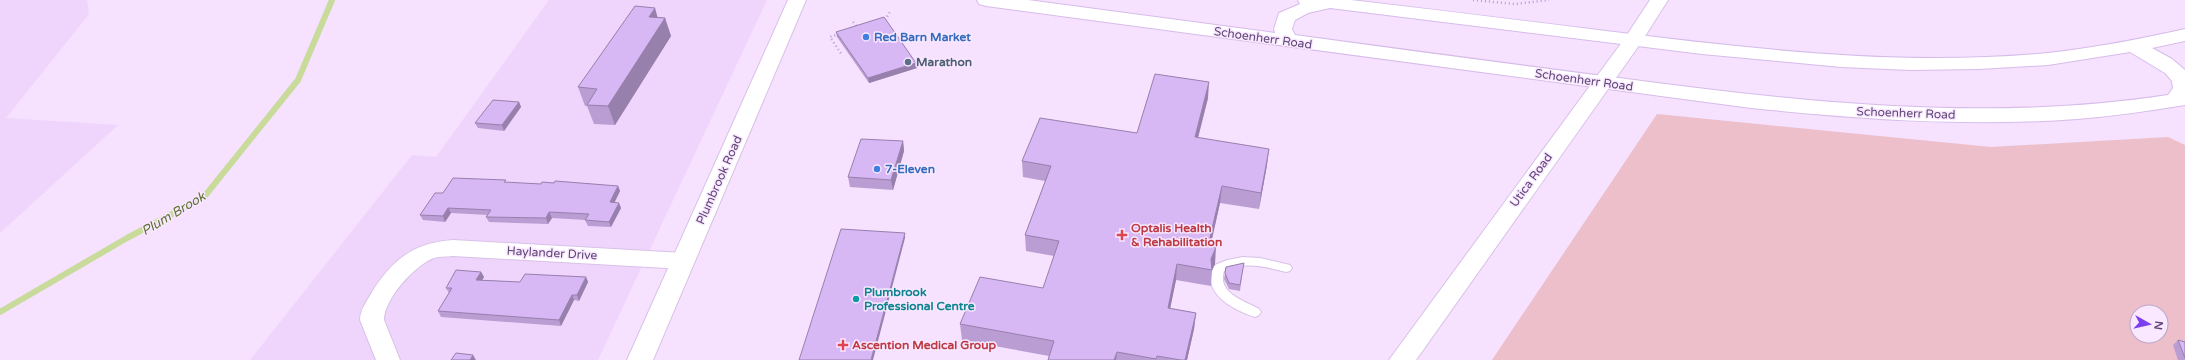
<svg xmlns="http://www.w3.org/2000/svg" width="2185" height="360" font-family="'Varela Round',sans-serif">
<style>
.residential{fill:#efd5fb}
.green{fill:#ecbfcb;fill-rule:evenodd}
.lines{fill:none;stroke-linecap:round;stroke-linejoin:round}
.stream{stroke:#c8db9a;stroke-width:6}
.service-casing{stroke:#d8c1e7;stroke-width:2}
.minor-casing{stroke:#d8c1e7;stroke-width:2}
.tertiary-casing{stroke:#d8c1e7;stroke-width:2}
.secondary-casing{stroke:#d7bcea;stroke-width:2}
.path{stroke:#bb9ad9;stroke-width:2.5;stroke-dasharray:1 3;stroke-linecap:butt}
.service{fill:#fff;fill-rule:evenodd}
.minor{fill:#fff;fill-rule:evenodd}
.tertiary{fill:#fff;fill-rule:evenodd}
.secondary{fill:#fff;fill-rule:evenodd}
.wall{fill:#ba9dd3}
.shaded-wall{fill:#9780ac}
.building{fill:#d8b7f5;stroke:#9780ac}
.shop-dot{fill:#3f7fe0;stroke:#f9e8ff;stroke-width:1.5}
.service-dot{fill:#5c6f8a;stroke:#f9e8ff;stroke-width:1.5}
.health-dot{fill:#e0444e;stroke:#f9e8ff;stroke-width:1.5}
.culture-dot{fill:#0f9aa8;stroke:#f9e8ff;stroke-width:1.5}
.labels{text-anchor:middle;stroke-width:3;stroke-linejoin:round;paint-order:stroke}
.shop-label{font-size:12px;font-weight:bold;fill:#366cbe;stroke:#f9e8ff;text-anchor:start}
.street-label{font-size:12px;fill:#5e4676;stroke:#f9e8ff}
.service-label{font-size:12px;font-weight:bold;fill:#4e5e75;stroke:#f9e8ff;text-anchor:start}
.health-label{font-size:12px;font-weight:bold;fill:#be3a42;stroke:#f9e8ff;text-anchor:start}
.culture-label{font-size:12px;font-weight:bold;fill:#0d838f;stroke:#f9e8ff;text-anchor:start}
.water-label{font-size:13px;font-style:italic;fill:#5d6f33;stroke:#f9e8ff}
</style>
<rect width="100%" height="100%" fill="#f6e1fe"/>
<g class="residential">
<path d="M0,0H87L89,14L6,118L118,125L0,233Z"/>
<path d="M549,0H767L598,360H250L412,155L436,157Z"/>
</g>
<path class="green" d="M1657,114L1991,147L2168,137L2185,145V360H1492ZM2137,312H2161V336H2137Z"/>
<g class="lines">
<path class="stream" d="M0,312L127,238L204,197L298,80L332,0"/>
<defs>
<path id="service" d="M1243,257L1260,258L1290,265L1292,268L1290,271L1286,272C1266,267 1244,261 1224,271C1217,293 1243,300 1259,309L1261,312L1259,315L1255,317C1233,310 1199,292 1215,265L1227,260Z"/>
<path id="minor" d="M453,240L684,253L692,255L695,261L692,267L684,269L453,256C447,257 440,256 434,258C415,265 384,299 384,320L400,360H376L360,320C360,310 367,301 372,292C393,259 413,243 453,240Z"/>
<g id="tertiary">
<path d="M788,0H806L653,360H627Z"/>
<path d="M1650,0H1668L1640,44L1416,360H1389L1625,38Z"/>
</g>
<path id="secondary" d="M977,0H1028L1275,33L1274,29L1279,13L1300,4L1298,0H1351C1436,10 1521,20 1606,31C1753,49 1901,67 2048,53C2094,48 2140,39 2185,29V41L2152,48L2172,59L2185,70V105C2149,111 2113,116 2077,119C1968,127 1859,119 1751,108L986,6L979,4ZM1330,8L1702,54L1841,67L1910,70L1979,69L2048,65L2130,52L2165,73L2172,81L2173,88L2168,95C1985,123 1801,102 1619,78C1511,64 1403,50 1295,35L1292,29L1295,20L1308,13Z"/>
</defs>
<use href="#service" class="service-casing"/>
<use href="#minor" class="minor-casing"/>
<use href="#tertiary" class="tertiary-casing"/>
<use href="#secondary" class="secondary-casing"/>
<g class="path">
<path d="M1473,0L1515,4L1549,0"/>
<path d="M885,20L891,10"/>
<path d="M853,22L858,28"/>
<path d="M839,34L830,37L842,55"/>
</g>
<use href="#service" class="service"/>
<use href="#minor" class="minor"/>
<use href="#tertiary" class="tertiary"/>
<use href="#secondary" class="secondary"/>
</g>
<g class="wall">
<path d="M658,17L665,18L671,36L615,125L594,124L587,106H585L578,87Z"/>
<path d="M836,32L917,68L869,83L837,37Z"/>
<path d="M1208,98L1198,138L1267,165L1259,209L1220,203L1210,246L1215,264L1212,269L1211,286L1176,280L1170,308L1196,313L1194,329L1187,360H1048L1049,356L962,340L960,324L1043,288L1054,256L1026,251L1025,235L1045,181L1023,177L1022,161L1137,133Z"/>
<path d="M519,102L521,107L504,131L478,128L475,123Z"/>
<path d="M903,141L904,151L893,190L850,187L848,177Z"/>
<path d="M507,183L618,186L620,191L614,202L619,203L621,208L611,227L588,226L585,220H586L552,218L548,224L489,222L486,217L488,215L451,213L445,222L423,220L420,215L443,193Z"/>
<path d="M1226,267L1243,268L1240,291L1229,289L1224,279Z"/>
<path d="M481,272L484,277L482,280L520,282L586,277L588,282L579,301L574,300L561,326L441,317L438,311L449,293L446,288Z"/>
<path d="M2178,340L2185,342V360H2178L2173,345Z"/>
</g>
<g class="shaded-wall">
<path d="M655,8L660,26L665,18L671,36L615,125L608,106L649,17Z"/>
<path d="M916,63L917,68L869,83L868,78Z"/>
<path d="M1209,82L1208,98L1194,153L1195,137Z"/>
<path d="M519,102L521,107L504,131L502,125Z"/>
<path d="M903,141L904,151L893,190L891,180Z"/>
<path d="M1269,149L1267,165L1259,209L1261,193Z"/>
<path d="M618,186L620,191L612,208L610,202Z"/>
<path d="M1222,186L1220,203L1207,262L1208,246Z"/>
<path d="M619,203L621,208L611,227L609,222Z"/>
<path d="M448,208L451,213L445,222L443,216Z"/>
<path d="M549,212L552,218L548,224L546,218Z"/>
<path d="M905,233V238L873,360H871Z"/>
<path d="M1216,247L1215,264L1212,270L1211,259Z"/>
<path d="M1177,264L1176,280L1167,324L1168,308Z"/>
<path d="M481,272L484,277L479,285L476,280Z"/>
<path d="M586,277L588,282L579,301L577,295Z"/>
<path d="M572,295L574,300L561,326L559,320Z"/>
<path d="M1196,313L1194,329L1187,360H1185Z"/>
<path d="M1117,352L1116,360H1114Z"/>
<path d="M473,355L476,360H470Z"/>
</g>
<g class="building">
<path d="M635,6L655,8L649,17L665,18L608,106L587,105L597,89L578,87Z"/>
<path d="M884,17L916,63L868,78L836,32Z"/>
<path d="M1155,74L1209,82L1195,137L1269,149L1261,193L1222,186L1208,246L1216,247L1211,259L1212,270L1177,264L1168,308L1196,313L1185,360H1181L1157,356L1156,359L1117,352L1114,360H1048L1054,341L960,324L980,277L1043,288L1059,241L1025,235L1051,166L1022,161L1040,118L1137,133Z"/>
<path d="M493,100L519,102L502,125L475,123Z"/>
<path d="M861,139L903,141L891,180L848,177Z"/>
<path d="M453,178L506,180L504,182L541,184L542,182L554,183L555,181L618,186L610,202L619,203L609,222L585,220L589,214L549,212L546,218L486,217L491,210L448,208L443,216L420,215L435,193H443Z"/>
<path d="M841,229L905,233L871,360H799Z"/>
<path d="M1244,263L1240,285L1229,283L1225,273L1226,267Z"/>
<path d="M456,270L481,272L476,280L520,282L525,274L586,277L577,295H572L559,320L438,311L452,288H446Z"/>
<path d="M2178,340L2185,342V358Z"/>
<path d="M456,353L473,355L470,360H451Z"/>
</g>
<g class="shop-dot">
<circle cx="866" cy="37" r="4"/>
<circle cx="877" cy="169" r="4"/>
</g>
<circle class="service-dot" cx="908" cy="62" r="4"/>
<g class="health-dot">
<path d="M1120 229h4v4h4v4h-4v4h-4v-4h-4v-4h4z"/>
<path d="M841 339h4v4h4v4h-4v4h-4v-4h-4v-4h4z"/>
</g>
<circle class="culture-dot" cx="856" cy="299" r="4"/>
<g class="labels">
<g class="shop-label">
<text x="874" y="41">Red Barn Market</text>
<text x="885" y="173">7-Eleven</text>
</g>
<g class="street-label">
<text transform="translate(1263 38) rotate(8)" y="4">Schoenherr Road</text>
<text transform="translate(1584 80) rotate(8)" y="4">Schoenherr Road</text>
<text transform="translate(1906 113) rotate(2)" y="4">Schoenherr Road</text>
<text transform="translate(719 180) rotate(-66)" y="4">Plumbrook Road</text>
<text transform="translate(1531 180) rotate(-54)" y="4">Utica Road</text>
<text transform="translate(552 253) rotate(3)" y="4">Haylander Drive</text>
</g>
<g class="service-label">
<text x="916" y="66">Marathon</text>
</g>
<g class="health-label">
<text x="1131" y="232">Optalis Health<tspan x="1131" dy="14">&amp; Rehabilitation</tspan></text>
<text x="852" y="349">Ascention Medical Group</text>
</g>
<g class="culture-label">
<text x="864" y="296">Plumbrook<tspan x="864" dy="14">Professional Centre</tspan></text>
</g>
<g class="water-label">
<text transform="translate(173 213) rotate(-31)" y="5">Plum Brook</text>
</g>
</g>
<g transform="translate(2149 324) rotate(98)"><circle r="19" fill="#f9e8ff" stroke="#bba7c8"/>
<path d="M0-3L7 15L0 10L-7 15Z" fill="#7d3ef0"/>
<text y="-6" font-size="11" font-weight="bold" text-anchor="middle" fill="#5e4676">N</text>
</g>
</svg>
